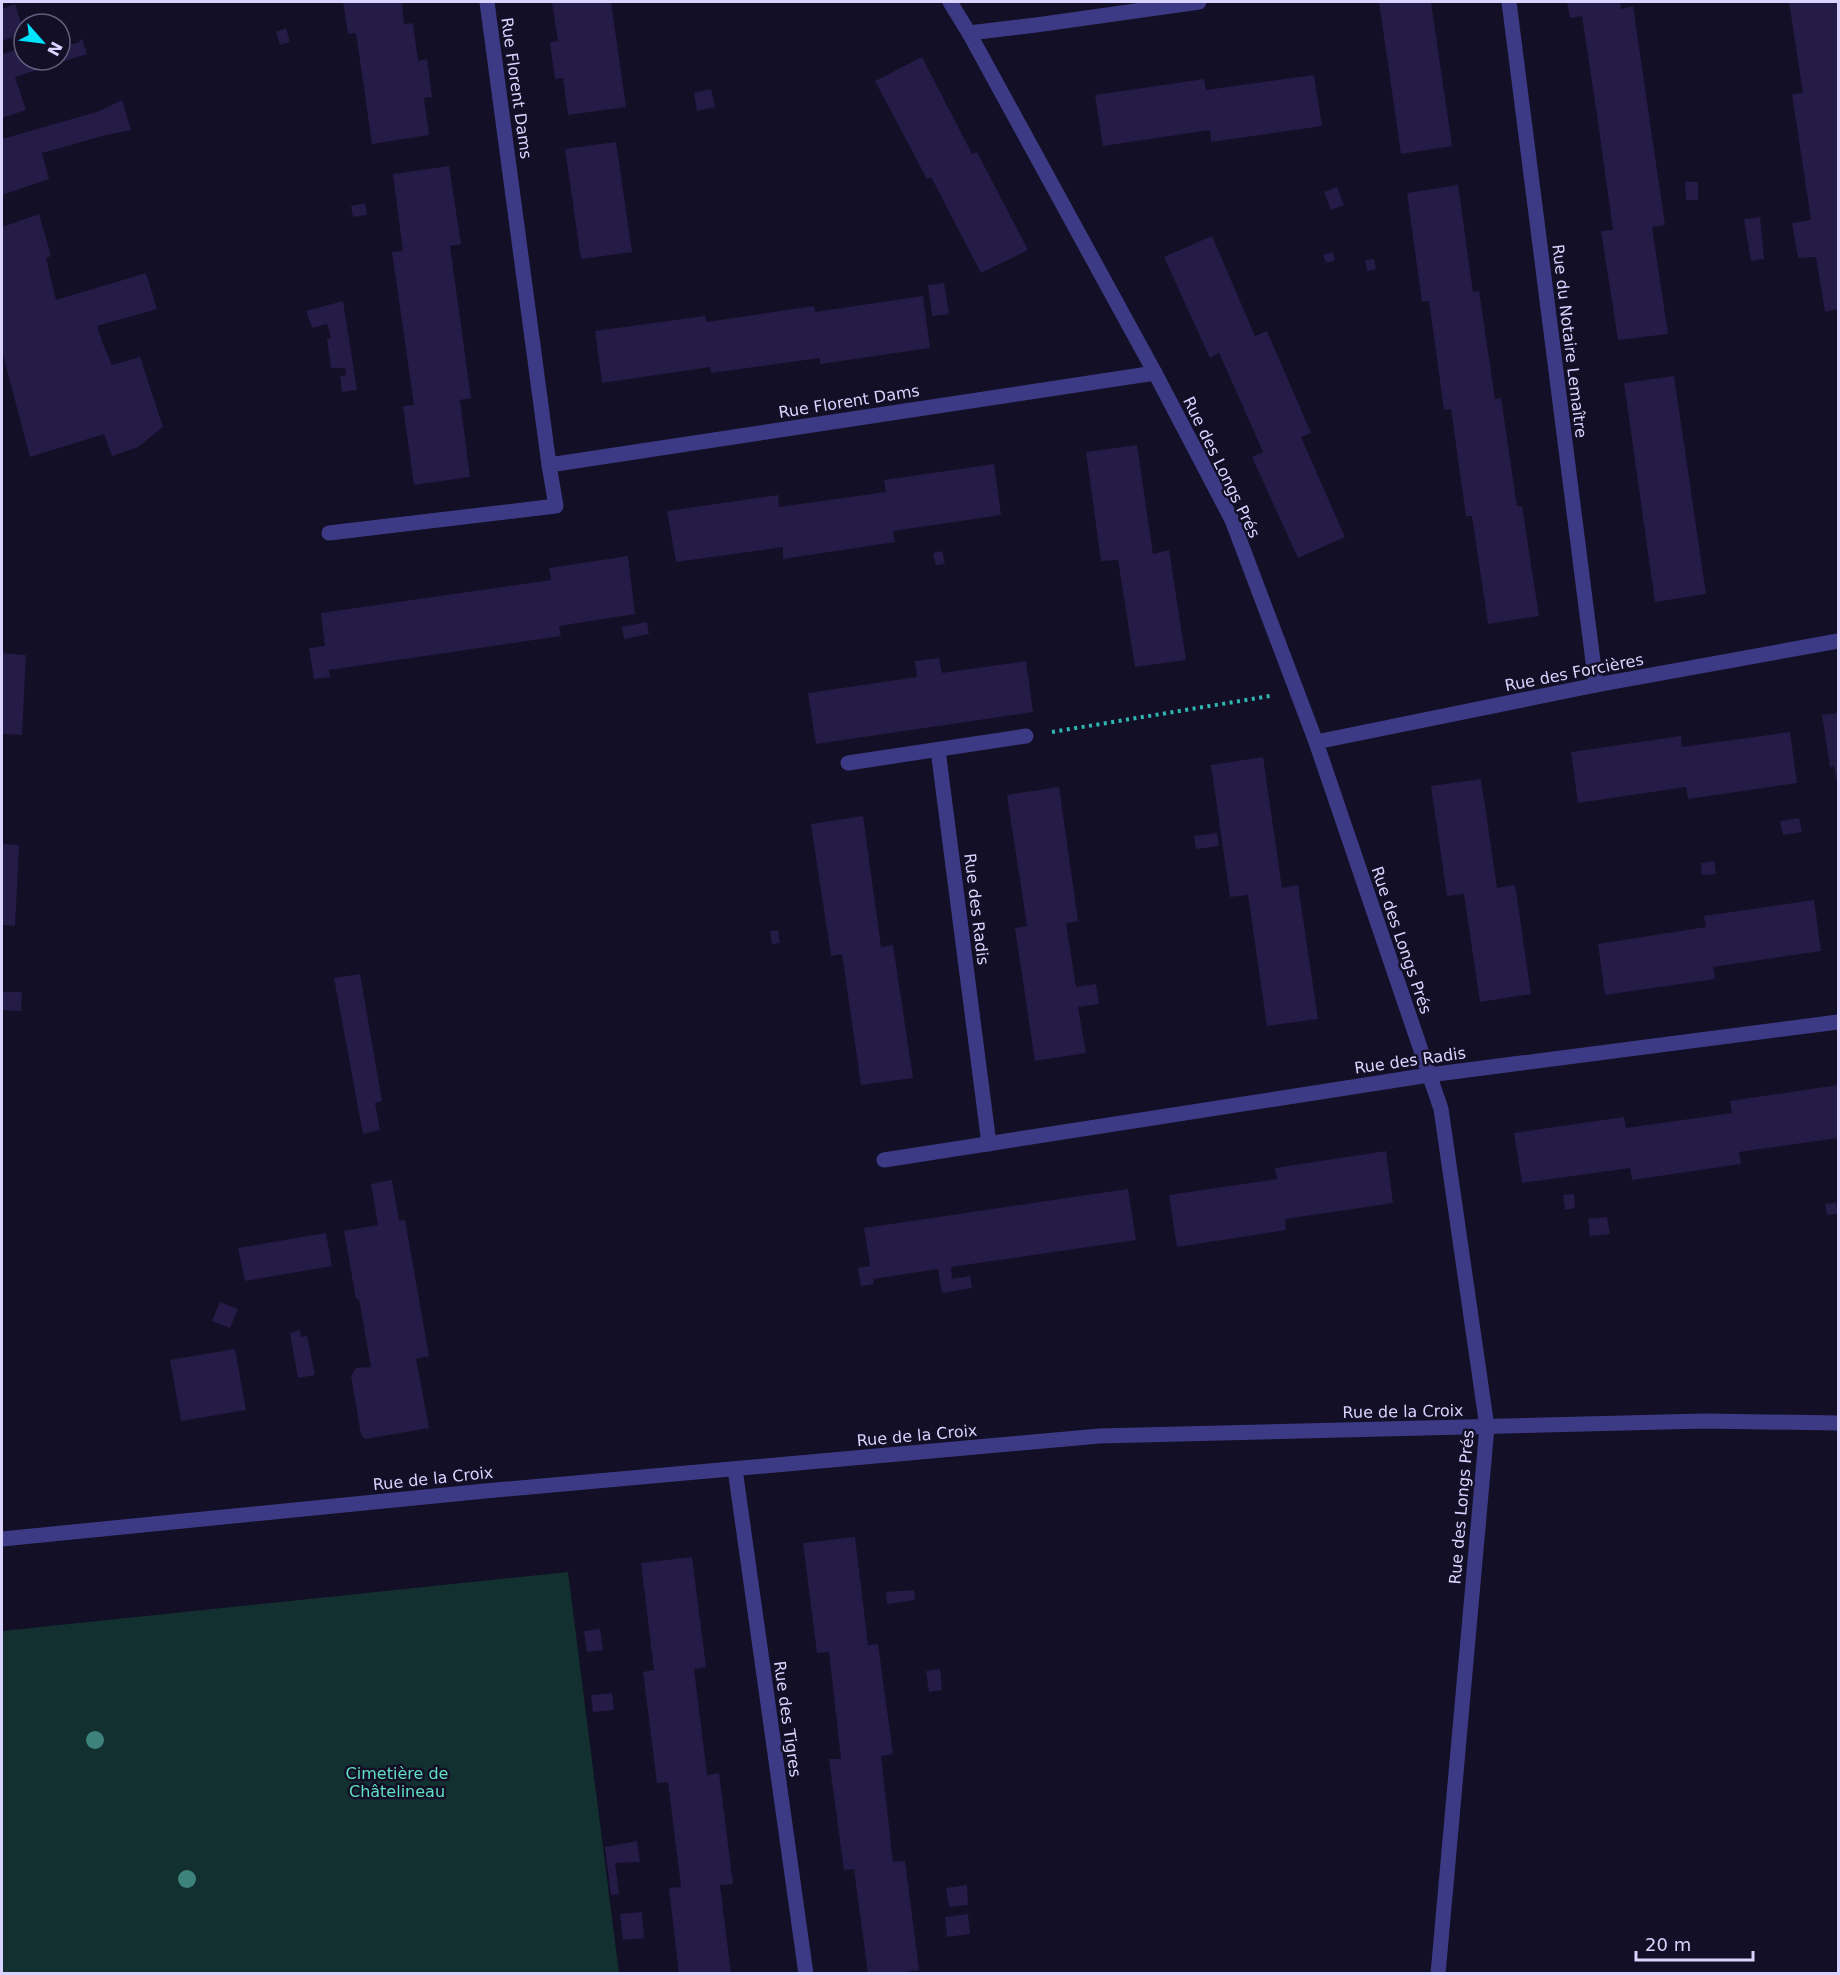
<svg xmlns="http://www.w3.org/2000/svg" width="1840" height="1975" font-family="'DejaVu Sans',sans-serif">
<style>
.green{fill:#12302f}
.building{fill:#241b47}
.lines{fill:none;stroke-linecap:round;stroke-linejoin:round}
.path{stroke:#2fb8b0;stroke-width:4;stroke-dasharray:3 4.5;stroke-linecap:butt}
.minor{stroke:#3d3a85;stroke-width:15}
.tertiary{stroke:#3d3a85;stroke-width:15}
.tree{fill:#3d827b}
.labels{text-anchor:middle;stroke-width:5;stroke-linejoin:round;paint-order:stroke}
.street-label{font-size:16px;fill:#d9d4ff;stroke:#130f26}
.park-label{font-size:16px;fill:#5fe0c0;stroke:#130f26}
</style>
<rect width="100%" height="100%" fill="#130f26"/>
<path class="green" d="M568,1572L619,1973H2V1631Z"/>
<g class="building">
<path d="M343,2H402L404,24L413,23L418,61L427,59L432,97L424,98L429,135L372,144L356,33L348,34Z"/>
<path d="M561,2H611L626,107L568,115L563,78L555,79L550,42L558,41L552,3Z"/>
<path d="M1379,2H1431L1452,146L1401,154Z"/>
<path d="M1567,2H1620L1621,9L1633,6L1665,225L1652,227L1668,334L1618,340L1601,231L1613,230L1598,122L1582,16L1570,18Z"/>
<path d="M1789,2H1838V309L1825,312L1816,257L1798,258L1792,223L1811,220L1792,94L1803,93Z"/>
<path d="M15,4L24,33L2,41V9Z"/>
<path d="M286,28L290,42L280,45L276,32Z"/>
<path d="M82,39L87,54L15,77L26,110L2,118V54L24,48V60H60V48L80,42L79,40Z"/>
<path d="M922,57L972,154L977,152L1028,250L981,273L931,177L927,179L875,81Z"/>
<path d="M1314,75L1322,126L1211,142L1210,130L1103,146L1095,95L1204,79L1206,90Z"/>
<path d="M711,89L715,107L697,111L694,93Z"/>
<path d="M122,100L131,130L106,135L42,153L49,179L2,195V139L100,111Z"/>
<path d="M616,142L632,252L581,259L565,149Z"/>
<path d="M449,166L461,244L450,246L471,398L460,400L470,477L414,485L403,406L414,405L392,252L403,251L393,174Z"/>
<path d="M1685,182H1698V200H1686Z"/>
<path d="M1458,185L1473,292L1479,291L1495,399L1501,398L1517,506H1522L1539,616L1488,624L1472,516H1466L1451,409L1444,410L1429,301L1422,302L1407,193Z"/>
<path d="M1337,187L1344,205L1331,210L1324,192Z"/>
<path d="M365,203L367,215L353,217L351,206Z"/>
<path d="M39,214L51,256L46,258L56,300L146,273L157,309L97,326L103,344L112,365L140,357L163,427L138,447L112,456L104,434L30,457L2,351V227Z"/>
<path d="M1760,217L1764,259L1751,261L1744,219Z"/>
<path d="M1212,236L1255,336L1267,331L1311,433L1301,437L1345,537L1298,558L1252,457L1263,452L1241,402L1219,353L1210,358L1164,257Z"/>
<path d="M1333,252L1335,260L1326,263L1323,255Z"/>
<path d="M1374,259L1376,269L1367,271L1365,260Z"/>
<path d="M944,283L949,314L932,316L928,285Z"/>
<path d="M923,296L930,348L820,364V358L711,373L710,367L602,383L595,331L705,316L707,322L814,306L815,312Z"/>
<path d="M343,301L357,390L342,392L340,376L346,375L345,368H331L327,338H331L327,324L312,328L306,311Z"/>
<path d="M1674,376L1706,594L1655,602L1624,383Z"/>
<path d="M1137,445L1153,554L1169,550L1186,660L1135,667L1118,560L1101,561L1086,452Z"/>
<path d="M994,464L1001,515L893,531L895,542L783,559V547L676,562L667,511L778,495L779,507L886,492L884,480Z"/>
<path d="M942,551L945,564L936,565L933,553Z"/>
<path d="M628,556L635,614L559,626L561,636L329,670L330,677L314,679L309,648L325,646L321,613L551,580L549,568Z"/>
<path d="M647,622L649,634L624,639L622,627Z"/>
<path d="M2,653L26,655L22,735L2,734Z"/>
<path d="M939,658L942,673L1026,661L1033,712L816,744L808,693L917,677L915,661Z"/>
<path d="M1838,713V782H1837L1834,766L1830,767L1822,715Z"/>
<path d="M1790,732L1797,783L1688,799L1686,787L1578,803L1571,752L1681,736L1682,747Z"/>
<path d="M1263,757L1282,888L1298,885L1318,1019L1267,1026L1248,895L1230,897L1211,765Z"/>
<path d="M1481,779L1497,888L1515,885L1531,994L1480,1002L1464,894L1447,896L1431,786Z"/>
<path d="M1059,787L1078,921L1066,923L1076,987L1096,984L1099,1004L1078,1007L1086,1053L1035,1061L1015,928L1027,926L1007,795Z"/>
<path d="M863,816L881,947L893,945L913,1078L861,1085L842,954L831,956L811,824Z"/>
<path d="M1799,818L1802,832L1783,835L1780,821Z"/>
<path d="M1217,833L1219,846L1196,849L1194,836Z"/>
<path d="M2,844L19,845L15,926L2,925Z"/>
<path d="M1714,861L1716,874L1702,875L1701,863Z"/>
<path d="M1814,900L1821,951L1713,967L1715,979L1605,995L1598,944L1706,927L1704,916Z"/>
<path d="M778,930L780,943L772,944L770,931Z"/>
<path d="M360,974L382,1101L375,1103L380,1130L363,1134L334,978Z"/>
<path d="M2,992H22L21,1011L2,1010Z"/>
<path d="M1838,1085V1138L1739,1152L1741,1164L1632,1180L1630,1168L1522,1183L1514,1133L1624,1117L1626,1128L1732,1113L1730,1101Z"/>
<path d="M1386,1151L1393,1203L1285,1219L1286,1230L1177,1247L1169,1195L1277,1179L1275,1168Z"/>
<path d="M392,1180L399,1221L405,1220L429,1356L416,1359L429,1428L365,1439L361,1435L351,1376L356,1368L371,1367L359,1299H356L344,1231L378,1225L371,1184Z"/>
<path d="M1128,1189L1136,1240L951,1267L952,1279L970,1276L972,1288L942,1293L938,1269L873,1279L874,1284L861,1286L858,1268L870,1266L864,1228Z"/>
<path d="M1574,1194L1575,1208L1565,1210L1563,1195Z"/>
<path d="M1836,1203L1838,1214L1827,1215L1825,1204Z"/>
<path d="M1607,1217L1610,1234L1590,1236L1588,1219Z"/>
<path d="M326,1233L332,1266L245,1281L238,1248Z"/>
<path d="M220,1302L238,1309L230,1328L212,1321Z"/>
<path d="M300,1330L301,1337L307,1336L315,1375L298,1378L290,1333Z"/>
<path d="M235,1349L246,1410L181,1421L170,1360Z"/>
<path d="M855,1537L868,1645L878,1644L893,1754L881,1756L893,1862L905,1861L919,1970L893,1974H868L854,1869L844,1870L829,1759H841L829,1652L817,1653L803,1543Z"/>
<path d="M692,1557L706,1667L694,1669L707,1775L719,1773L733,1884L720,1885L731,1974H679L669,1888L681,1887L668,1782L657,1783L643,1672L654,1670L641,1563Z"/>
<path d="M914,1590L915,1600L887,1604L886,1592Z"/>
<path d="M600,1629L603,1650L587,1652L584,1631Z"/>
<path d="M940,1669L942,1690L929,1692L926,1671Z"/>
<path d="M612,1693L614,1710L593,1712L591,1695Z"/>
<path d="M637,1841L640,1862L615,1863L619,1894L611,1895L605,1847Z"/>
<path d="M967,1885L968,1905L949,1907L946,1888Z"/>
<path d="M642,1912L644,1938L623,1940L620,1914Z"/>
<path d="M968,1914L970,1934L947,1937L945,1917Z"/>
</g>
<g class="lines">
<path class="path" d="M1052,732L1270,696"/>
<g class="minor">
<path d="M487,2L549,465"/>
<path d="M950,2L969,33L1155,373L1232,520L1316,742L1441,1109L1487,1427L1438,1974"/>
<path d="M1509,2L1596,685"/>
<path d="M969,33L1036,25L1199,2"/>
<path d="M329,533L556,506L549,465L1155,373"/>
<path d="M1316,742L1596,685L1838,641"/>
<path d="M938,750L989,1144"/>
<path d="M848,763L1026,736"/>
<path d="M884,1160L1429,1075L1838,1022"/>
<path d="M735,1469L806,1974"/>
</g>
<path class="tertiary" d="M2,1539L485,1491L1099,1436L1704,1421L1838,1423"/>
</g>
<g class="tree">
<circle cx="95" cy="1740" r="9"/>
<circle cx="187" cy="1879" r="9"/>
</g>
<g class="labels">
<g class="street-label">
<text transform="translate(517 88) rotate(82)" y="6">Rue Florent Dams</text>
<text transform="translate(1570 341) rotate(83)" y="6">Rue du Notaire Lemaître</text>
<text transform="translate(849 401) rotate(-9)" y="6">Rue Florent Dams</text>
<text transform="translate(1222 467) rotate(64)" y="6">Rue des Longs Prés</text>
<text transform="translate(1574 672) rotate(-11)" y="6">Rue des Forcières</text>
<text transform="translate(977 909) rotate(83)" y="6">Rue des Radis</text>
<text transform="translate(1402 940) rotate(71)" y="6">Rue des Longs Prés</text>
<text transform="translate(1410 1060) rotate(-8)" y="6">Rue des Radis</text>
<text transform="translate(1403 1411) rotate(-1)" y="6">Rue de la Croix</text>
<text transform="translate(917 1435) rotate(-5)" y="6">Rue de la Croix</text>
<text transform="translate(433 1478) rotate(-6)" y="6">Rue de la Croix</text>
<text transform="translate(1461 1507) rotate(-85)" y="6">Rue des Longs Prés</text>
<text transform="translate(788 1719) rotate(82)" y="6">Rue des Tigres</text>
</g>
<g class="park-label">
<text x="397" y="1779">Cimetière de<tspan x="397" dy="18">Châtelineau</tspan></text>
</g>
</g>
<rect width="1840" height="1975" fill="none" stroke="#d9d4ff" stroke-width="6"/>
<g transform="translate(42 42) rotate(118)"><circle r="28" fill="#130f26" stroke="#625e7d" stroke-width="1.5"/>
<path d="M0-4.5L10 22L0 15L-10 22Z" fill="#00e5ff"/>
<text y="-9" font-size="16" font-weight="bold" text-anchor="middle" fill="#d9d4ff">N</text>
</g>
<path d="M1636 1951v9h117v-9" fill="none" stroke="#d9d4ff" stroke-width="3"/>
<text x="1645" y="1951" font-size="18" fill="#d9d4ff" stroke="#130f26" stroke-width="4.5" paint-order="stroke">20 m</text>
</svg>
